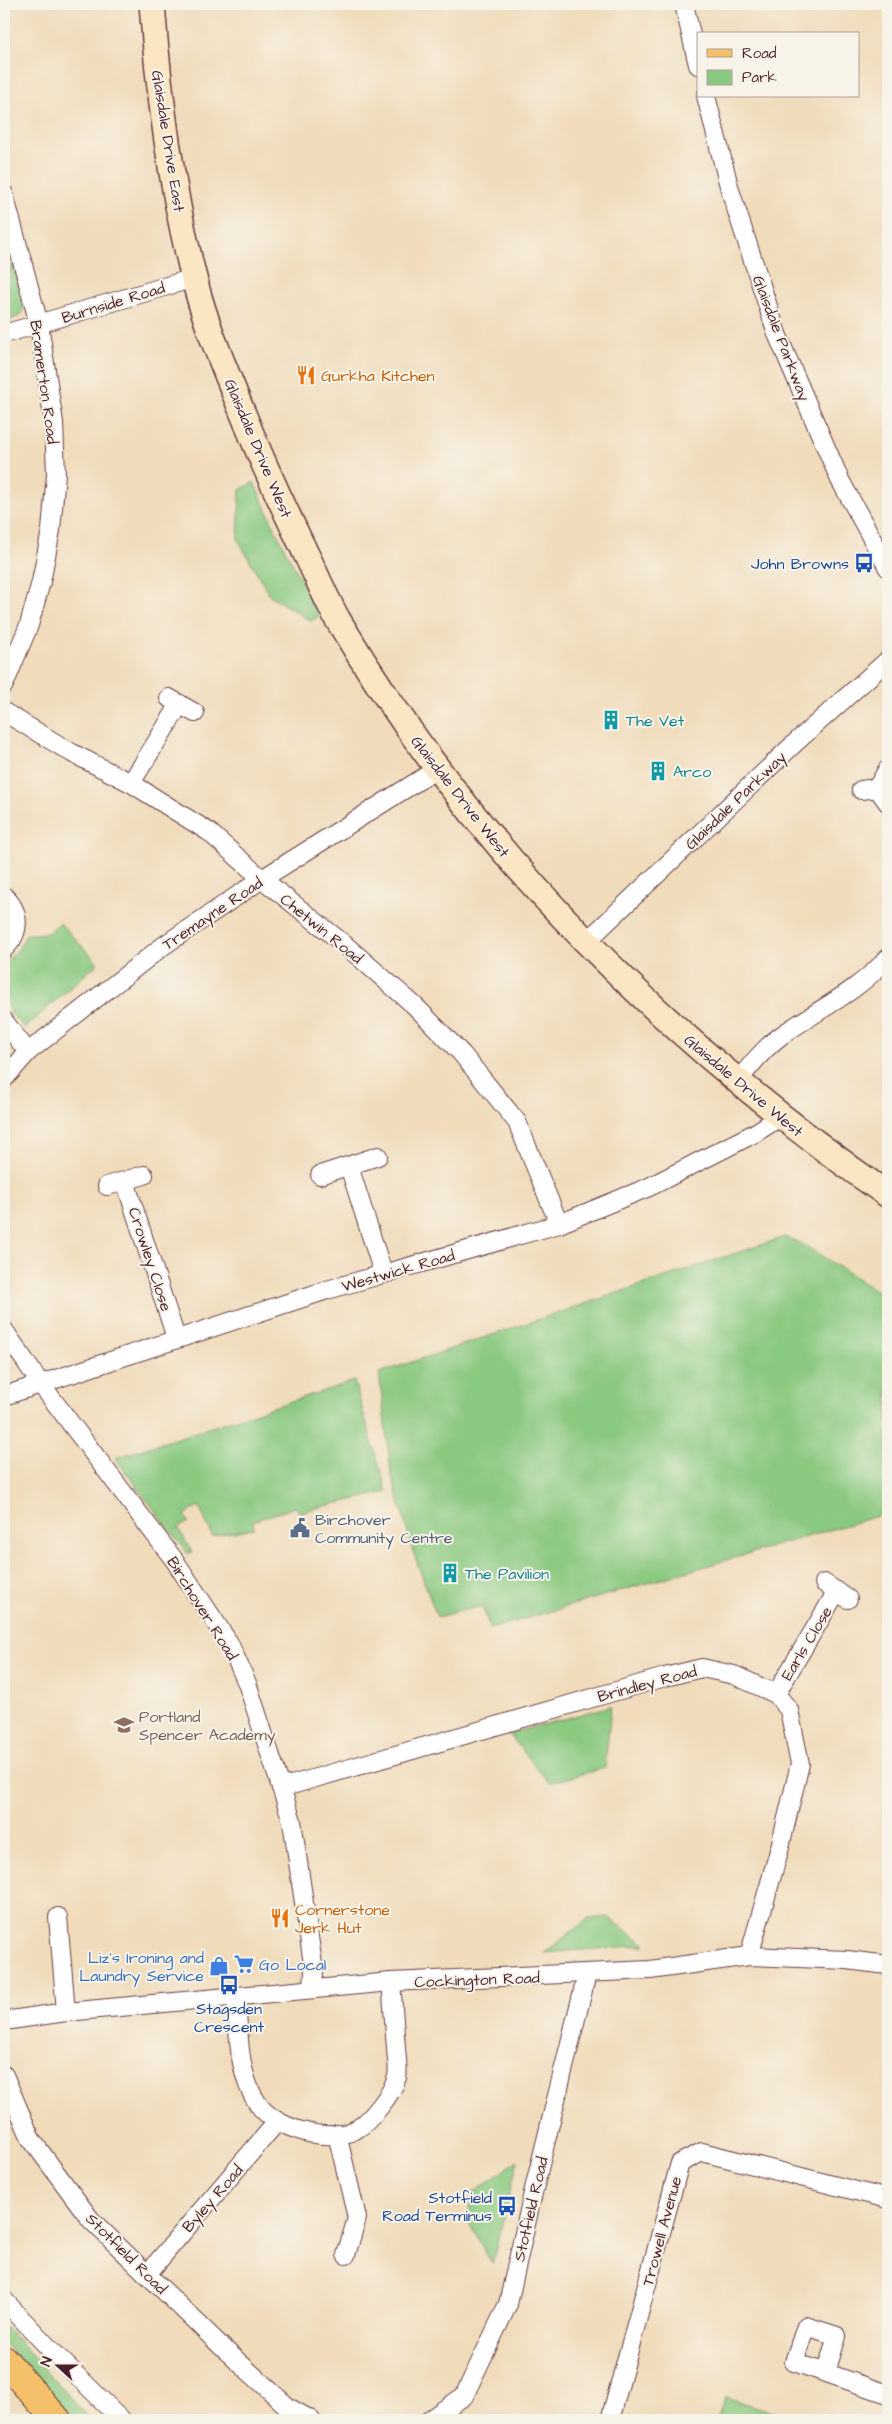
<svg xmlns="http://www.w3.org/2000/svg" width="892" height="2424" font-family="'Architects Daughter',sans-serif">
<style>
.green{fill:#8ac980;stroke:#6a7456}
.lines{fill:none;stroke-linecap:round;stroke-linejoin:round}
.street-casing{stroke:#633b40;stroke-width:20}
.secondary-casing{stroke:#633b40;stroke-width:28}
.primary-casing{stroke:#633b40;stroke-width:30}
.street{stroke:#fff;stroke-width:18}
.secondary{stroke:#fbe6c3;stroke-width:25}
.primary{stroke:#f4c16a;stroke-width:28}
.labels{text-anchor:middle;stroke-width:4;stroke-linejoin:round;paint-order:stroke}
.street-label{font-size:16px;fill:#4a1f2b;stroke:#f7f3e8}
.food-label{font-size:16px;fill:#c56008;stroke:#f7f3e8;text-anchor:start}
.transit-label{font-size:16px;fill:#164399;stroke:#f7f3e8;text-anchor:end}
.culture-label{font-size:16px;fill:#0d838f;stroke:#f7f3e8;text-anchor:start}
.service-label{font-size:16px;fill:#4e5e75;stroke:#f7f3e8;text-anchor:start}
.education-label{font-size:16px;fill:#785e54;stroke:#f7f3e8;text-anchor:start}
.shop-label{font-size:16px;fill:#366cbe;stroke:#f7f3e8;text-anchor:end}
</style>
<rect width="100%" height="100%" fill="#f7f3e8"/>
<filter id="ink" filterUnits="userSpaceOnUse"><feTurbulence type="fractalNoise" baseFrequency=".02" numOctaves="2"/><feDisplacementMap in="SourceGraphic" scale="10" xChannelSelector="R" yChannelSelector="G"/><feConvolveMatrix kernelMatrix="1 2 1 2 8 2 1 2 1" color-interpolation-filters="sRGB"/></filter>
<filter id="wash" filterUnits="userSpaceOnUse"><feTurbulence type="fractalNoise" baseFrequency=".0096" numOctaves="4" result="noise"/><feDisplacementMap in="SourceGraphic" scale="20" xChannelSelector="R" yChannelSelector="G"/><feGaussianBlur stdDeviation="1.12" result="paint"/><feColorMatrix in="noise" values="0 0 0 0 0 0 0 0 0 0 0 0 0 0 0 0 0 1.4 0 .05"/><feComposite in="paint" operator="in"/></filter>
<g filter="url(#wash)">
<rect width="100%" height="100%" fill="#f0dbba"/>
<g class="green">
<path d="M13,263L24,307L21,315L4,324V277Z"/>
<path d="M254,482L279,537L319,616L311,621L269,595L238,539L240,490Z"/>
<path d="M60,923L98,963L25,1028C0,1005 4,995 4,963L17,951L27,934L47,933Z"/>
<path d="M784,1237L801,1243L888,1298V1513L490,1629L482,1606L437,1617L414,1554L391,1473L379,1373Z"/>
<path d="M354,1381L387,1492L299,1512L296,1507L253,1521L254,1528L212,1536L199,1506L185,1515L189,1522L178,1528L192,1552L188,1554L115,1458Z"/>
<path d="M611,1706L605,1768L549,1783L509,1734Z"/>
<path d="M608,1917L646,1945L544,1953L589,1918Z"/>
<path d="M518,2160L492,2264L466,2218L473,2193Z"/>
<path d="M4,2325L91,2420H72L4,2343Z"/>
<path d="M726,2397L799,2420H717Z"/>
</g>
</g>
<g filter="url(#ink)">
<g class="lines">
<defs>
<g id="street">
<path d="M684,4L698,65"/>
<path d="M706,96L730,190L777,334L840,480L888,568"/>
<path d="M4,194L39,324L54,423L56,474L51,530L41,582L29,625L4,685"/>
<path d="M4,334L194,278"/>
<path d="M169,698L195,713"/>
<path d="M4,712L72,753L131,783L209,832L262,879L344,944L415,1006L462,1054L517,1122L559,1224"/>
<path d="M131,783L180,704"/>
<path d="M877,788L888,803"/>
<path d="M861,790L877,788L887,770"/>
<path d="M4,896C21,912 21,933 4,949"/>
<path d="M585,943L796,742L888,660"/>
<path d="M4,1021L28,1052"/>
<path d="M4,1079L28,1052L163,946L262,879L437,769"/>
<path d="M737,1082C750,1066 765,1047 782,1035C822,1007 854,994 888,958"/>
<path d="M349,1166L383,1273"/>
<path d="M320,1175L378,1156"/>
<path d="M125,1181L176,1338"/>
<path d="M107,1186L144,1175"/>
<path d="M4,1330L40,1383L175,1561L229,1643L247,1683L292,1821L314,1971L313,1989"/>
<path d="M4,1396L327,1290L559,1224L649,1187L755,1133L780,1117"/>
<path d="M824,1583L848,1599"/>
<path d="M776,1694L837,1591"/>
<path d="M281,1788L665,1677L702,1668L734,1675L776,1694L789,1710L800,1764L779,1851L749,1956"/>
<path d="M58,1917L66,2012"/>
<path d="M236,1997C239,2032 237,2074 258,2104C274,2128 328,2144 355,2130C369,2123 393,2093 397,2077C399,2068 396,2056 396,2047C394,2025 393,2003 391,1982"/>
<path d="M4,2021L66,2012L391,1982L650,1970L749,1956L847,1960L888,1965"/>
<path d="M4,2075L31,2139L91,2220L221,2346L288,2407L311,2420"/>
<path d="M337,2134L357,2218L346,2255"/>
<path d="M148,2273L276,2123"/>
<path d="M4,2300L49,2348L122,2420"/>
<path d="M826,2372L837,2336L806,2326L794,2362L888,2394"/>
<path d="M429,2420L464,2396L508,2304L533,2193L587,1974"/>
<path d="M610,2420L680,2163L702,2152L888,2199"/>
</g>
<path id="secondary" d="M152,4C159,96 171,188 194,278C206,327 227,374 246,421C264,467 285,510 306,554C317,576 326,599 338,620C476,853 667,1041 888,1195"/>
<path id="primary" d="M4,2360L57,2420"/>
</defs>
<use href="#street" class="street-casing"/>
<use href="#secondary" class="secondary-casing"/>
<use href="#primary" class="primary-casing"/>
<use href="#street" class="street"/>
<use href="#secondary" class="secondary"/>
<use href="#primary" class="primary"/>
</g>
</g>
<defs>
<symbol id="restaurant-bare" viewBox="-9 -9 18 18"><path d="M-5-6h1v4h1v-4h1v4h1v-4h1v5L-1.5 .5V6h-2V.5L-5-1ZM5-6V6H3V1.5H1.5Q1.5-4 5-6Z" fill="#e8710a" stroke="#f7f3e8" stroke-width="2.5" paint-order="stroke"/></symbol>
<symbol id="bus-bare" viewBox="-9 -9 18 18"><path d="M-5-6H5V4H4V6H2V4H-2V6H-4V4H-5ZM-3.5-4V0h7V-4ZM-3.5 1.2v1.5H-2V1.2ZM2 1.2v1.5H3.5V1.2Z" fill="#1a4fb4" stroke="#f7f3e8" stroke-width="2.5" paint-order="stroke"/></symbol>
<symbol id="building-bare" viewBox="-9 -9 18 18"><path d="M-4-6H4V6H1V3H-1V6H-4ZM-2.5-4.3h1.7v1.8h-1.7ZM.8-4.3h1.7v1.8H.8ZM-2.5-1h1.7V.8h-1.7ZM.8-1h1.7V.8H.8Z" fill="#0f9aa8" stroke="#f7f3e8" stroke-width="2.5" paint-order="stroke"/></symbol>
<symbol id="civic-bare" viewBox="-9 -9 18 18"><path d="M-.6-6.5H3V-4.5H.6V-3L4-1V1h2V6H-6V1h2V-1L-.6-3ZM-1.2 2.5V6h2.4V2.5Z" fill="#5c6f8a" stroke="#f7f3e8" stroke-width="2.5" paint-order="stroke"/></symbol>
<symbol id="school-bare" viewBox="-9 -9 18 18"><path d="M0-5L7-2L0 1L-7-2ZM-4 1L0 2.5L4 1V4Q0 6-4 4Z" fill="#8d6e63" stroke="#f7f3e8" stroke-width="2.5" paint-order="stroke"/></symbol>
<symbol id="supermarket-bare" viewBox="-9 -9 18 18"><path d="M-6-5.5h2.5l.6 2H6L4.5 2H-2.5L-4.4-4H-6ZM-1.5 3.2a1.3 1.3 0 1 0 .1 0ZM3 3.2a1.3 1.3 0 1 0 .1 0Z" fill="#3f7fe0" stroke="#f7f3e8" stroke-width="2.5" paint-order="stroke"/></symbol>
<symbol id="shop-bare" viewBox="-9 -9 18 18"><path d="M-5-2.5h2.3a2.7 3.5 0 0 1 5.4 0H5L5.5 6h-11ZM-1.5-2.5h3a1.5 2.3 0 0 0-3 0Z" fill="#3f7fe0" stroke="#f7f3e8" stroke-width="2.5" paint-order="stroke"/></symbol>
</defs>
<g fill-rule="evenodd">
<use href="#restaurant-bare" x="292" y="361" width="28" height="28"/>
<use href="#bus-bare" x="850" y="549" width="28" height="28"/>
<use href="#building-bare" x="597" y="706" width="28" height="28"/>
<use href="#building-bare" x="644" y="757" width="28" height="28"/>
<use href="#civic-bare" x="286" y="1514" width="28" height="28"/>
<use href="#building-bare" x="436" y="1559" width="28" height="28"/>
<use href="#school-bare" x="110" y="1711" width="28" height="28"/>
<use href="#restaurant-bare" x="266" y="1904" width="28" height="28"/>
<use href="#supermarket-bare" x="230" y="1950" width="28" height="28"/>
<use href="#shop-bare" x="205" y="1952" width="28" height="28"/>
<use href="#bus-bare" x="215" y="1971" width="28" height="28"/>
<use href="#bus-bare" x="493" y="2192" width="28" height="28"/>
</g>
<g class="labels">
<g class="street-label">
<text transform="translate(169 141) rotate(81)" y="6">Glaisdale Drive East</text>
<text transform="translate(113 302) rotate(-17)" y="6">Burnside Road</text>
<text transform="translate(782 338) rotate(69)" y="6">Glaisdale Parkway</text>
<text transform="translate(45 382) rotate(82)" y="6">Bramerton Road</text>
<text transform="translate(259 448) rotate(67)" y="6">Glaisdale Drive West</text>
<text transform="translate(461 796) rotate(52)" y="6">Glaisdale Drive West</text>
<text transform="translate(735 800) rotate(-44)" y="6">Glaisdale Parkway</text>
<text transform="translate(212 913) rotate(-34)" y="6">Tremayne Road</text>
<text transform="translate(322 928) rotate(39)" y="6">Chetwin Road</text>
<text transform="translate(744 1085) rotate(40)" y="6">Glaisdale Drive West</text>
<text transform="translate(151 1259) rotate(72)" y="6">Crowley Close</text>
<text transform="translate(398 1270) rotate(-16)" y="6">Westwick Road</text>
<text transform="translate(203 1608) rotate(58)" y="6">Birchover Road</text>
<text transform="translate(806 1643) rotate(-59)" y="6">Earls Close</text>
<text transform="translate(647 1683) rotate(-15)" y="6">Brindley Road</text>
<text transform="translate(477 1979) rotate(-2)" y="6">Cockington Road</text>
<text transform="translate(212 2198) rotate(-49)" y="6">Byley Road</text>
<text transform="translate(530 2209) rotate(-77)" y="6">Stotfield Road</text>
<text transform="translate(661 2231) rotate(-75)" y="6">Trowell Avenue</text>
<text transform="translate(127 2253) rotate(45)" y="6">Stotfield Road</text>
</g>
<g class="food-label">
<text x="321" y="381">Gurkha Kitchen</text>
<text x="295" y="1915">Cornerstone<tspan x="295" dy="18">Jerk Hut</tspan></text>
</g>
<g class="transit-label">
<text x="849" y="569">John Browns</text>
<text x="229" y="2014" text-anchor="middle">Stagsden<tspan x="229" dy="18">Crescent</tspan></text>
<text x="492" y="2203">Stotfield<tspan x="492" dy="18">Road Terminus</tspan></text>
</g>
<g class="culture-label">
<text x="626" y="726">The Vet</text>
<text x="673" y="777">Arco</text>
<text x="465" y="1579">The Pavilion</text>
</g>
<g class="service-label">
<text x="315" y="1525">Birchover<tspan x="315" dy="18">Community Centre</tspan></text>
</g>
<g class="education-label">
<text x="139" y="1722">Portland<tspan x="139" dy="18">Spencer Academy</tspan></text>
</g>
<g class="shop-label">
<text x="204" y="1963">Liz's Ironing and<tspan x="204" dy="18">Laundry Service</tspan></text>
<text x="259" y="1970" text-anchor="start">Go Local</text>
</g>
</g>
<rect width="892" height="2424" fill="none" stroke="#f7f3e8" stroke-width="20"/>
<rect x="697" y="32" width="162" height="65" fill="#f7f3e8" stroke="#b29e9c"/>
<rect x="707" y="49" width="25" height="8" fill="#f4c16a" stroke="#b29e9c"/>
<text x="742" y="58" font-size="15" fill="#4a1f2b">Road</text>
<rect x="707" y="70" width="25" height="15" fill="#8ac980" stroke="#b29e9c"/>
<text x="742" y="82" font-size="15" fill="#4a1f2b">Park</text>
<g transform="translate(58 2366) rotate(291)" stroke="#f7f3e8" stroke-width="4" paint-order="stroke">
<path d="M0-4L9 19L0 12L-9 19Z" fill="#4a1f2b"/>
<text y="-8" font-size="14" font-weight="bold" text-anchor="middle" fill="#4a1f2b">N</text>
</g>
</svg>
